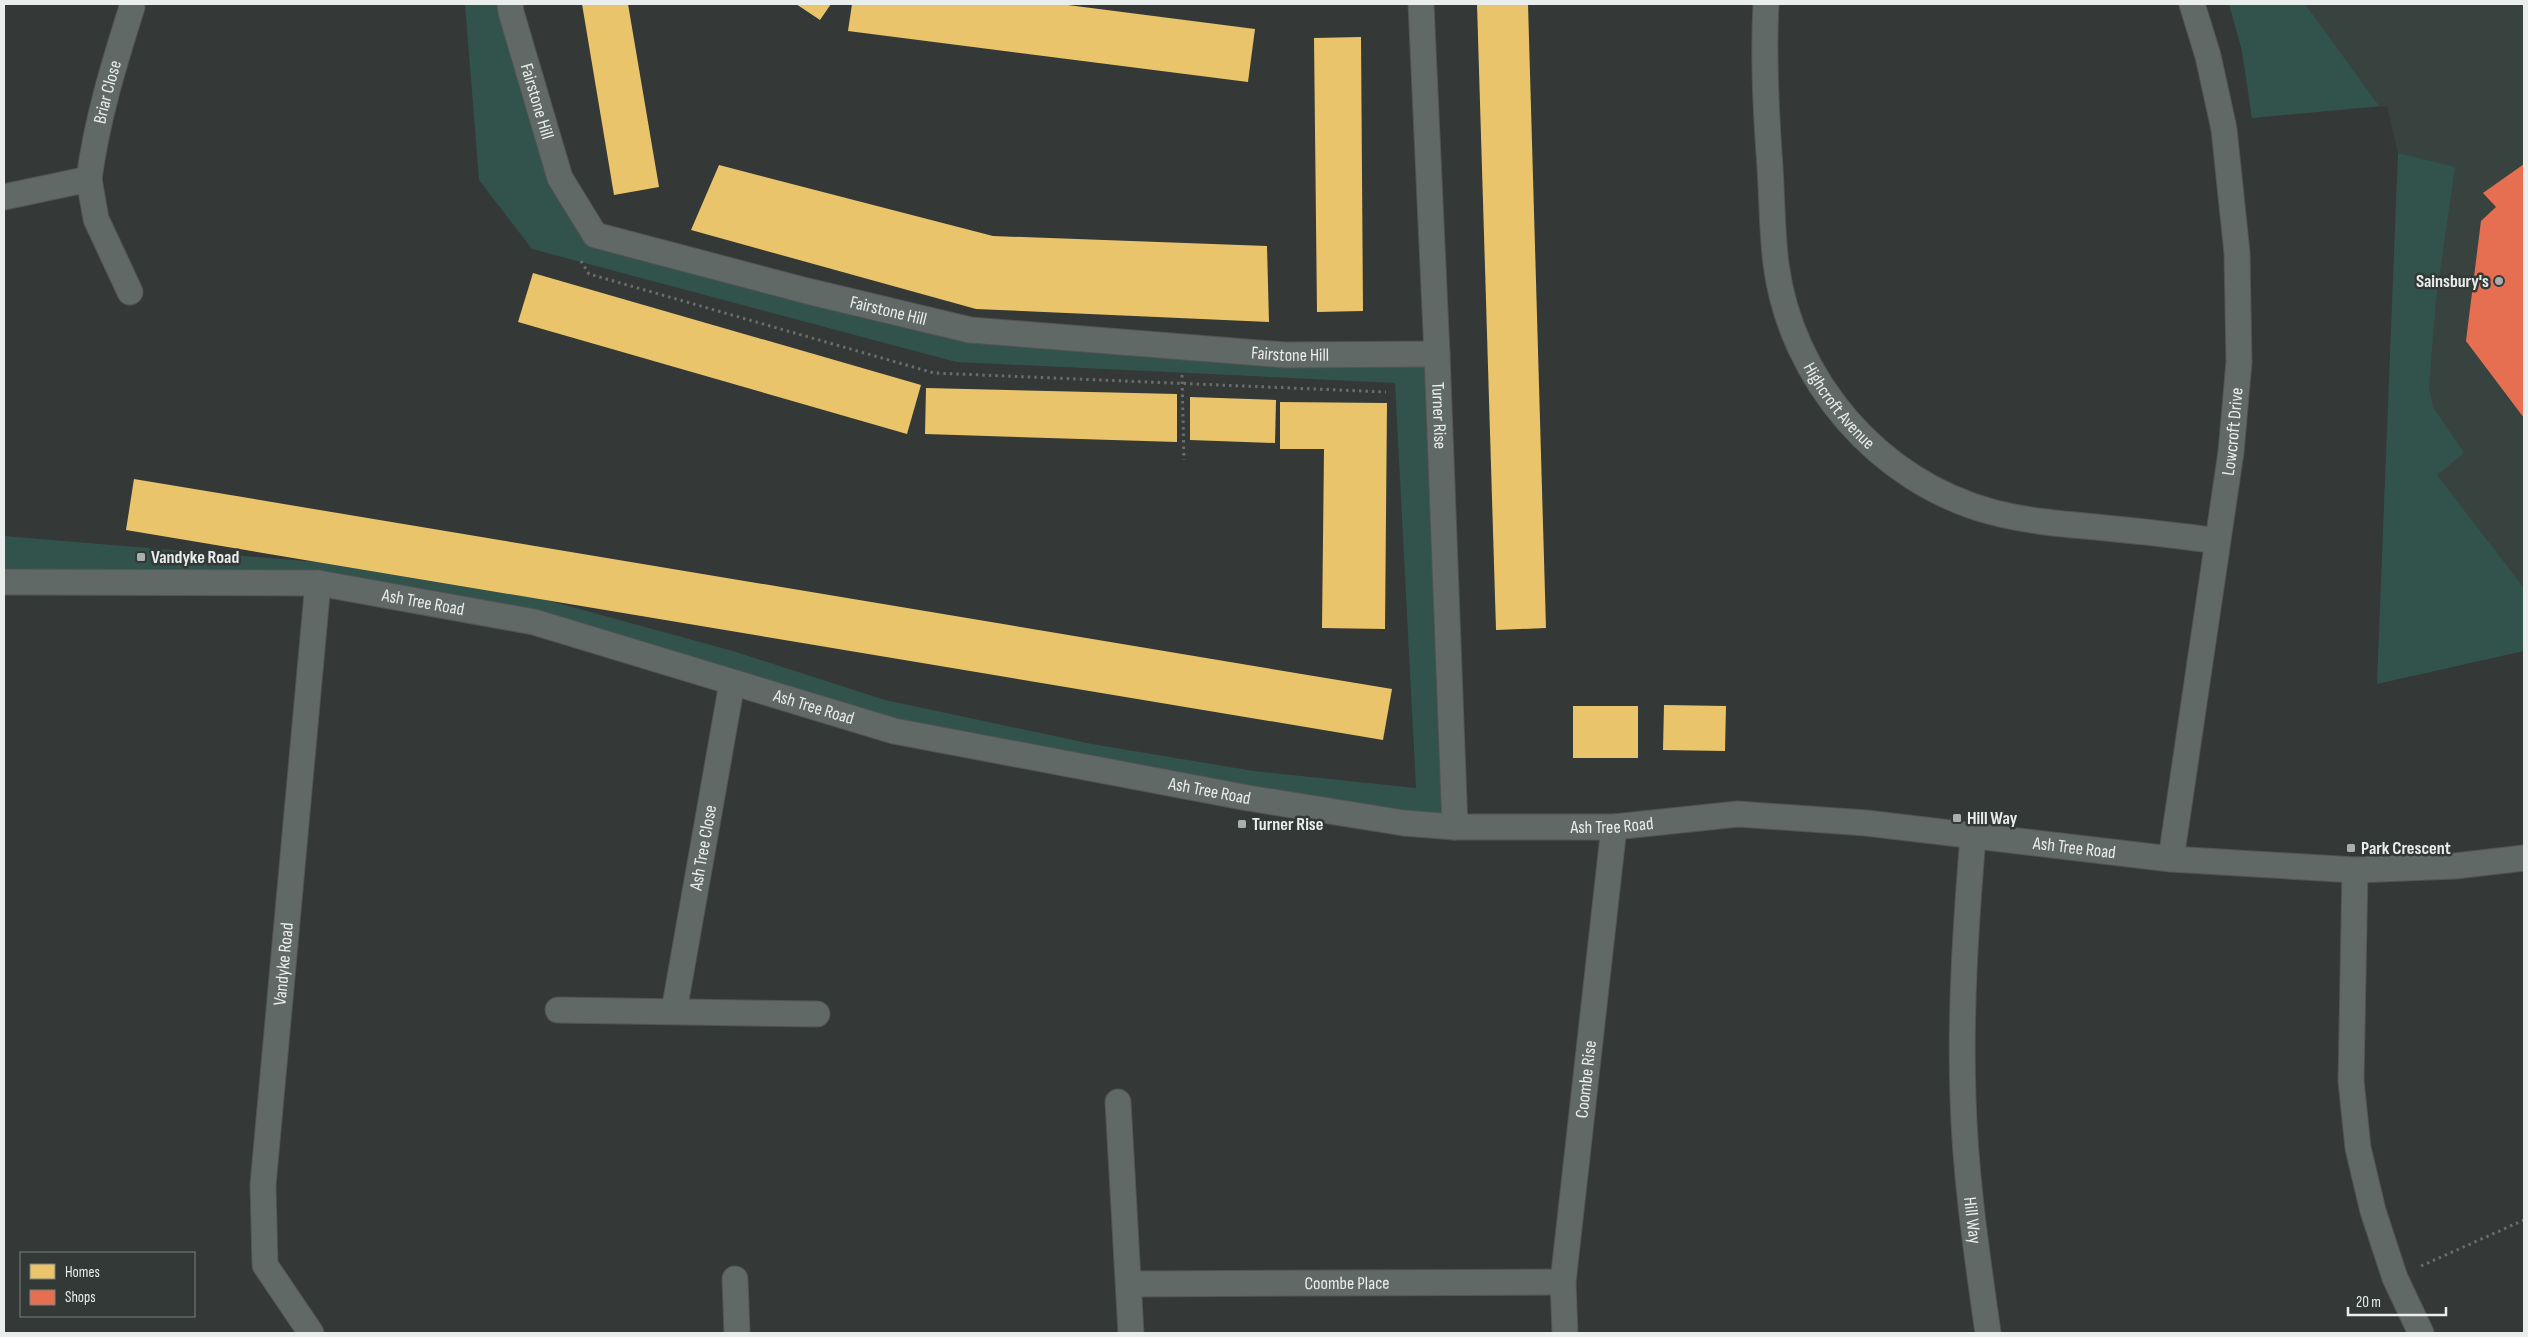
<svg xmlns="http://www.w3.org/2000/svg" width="2528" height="1337" font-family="'Sofia Sans Condensed',sans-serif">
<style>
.built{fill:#384340}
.green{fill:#32524c}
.homes{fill:#e9c46a}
.shops{fill:#e76f51}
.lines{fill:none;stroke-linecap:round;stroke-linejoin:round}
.street-casing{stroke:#525453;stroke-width:27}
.path{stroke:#696e6d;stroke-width:3;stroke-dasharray:2.5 4;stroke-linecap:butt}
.street{stroke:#616967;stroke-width:25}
.poi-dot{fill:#aaaeac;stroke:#333937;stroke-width:2}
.labels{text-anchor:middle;stroke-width:5;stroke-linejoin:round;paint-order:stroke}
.street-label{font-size:18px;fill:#e9edec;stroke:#333937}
.poi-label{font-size:18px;font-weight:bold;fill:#e9edec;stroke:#333937;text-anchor:start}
</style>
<rect width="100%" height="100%" fill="#343836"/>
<path class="built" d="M2229,4H2524V637L2377,684L2398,153L2387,106L2252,118L2242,51Z"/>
<g class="green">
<path d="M465,4H510L560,178L595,235L970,330L1437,354L1455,827L894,731L534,622L318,583L4,582V536L353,565L539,598L733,651L885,700L1092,744L1254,771L1416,788L1395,383L956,362L532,249L479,180Z"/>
<path d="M2229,4H2305L2379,106L2252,118L2242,51Z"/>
<path d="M2398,153L2455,167L2436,299L2429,387L2433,407L2464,453L2437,475L2524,588V651L2377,684Z"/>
</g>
<g class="homes">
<path d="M582,4H628L659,187L614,195Z"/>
<path d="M796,4H831L820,20Z"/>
<path d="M852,4H1060L1255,29L1248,82L848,31Z"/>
<path d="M1477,4H1528L1546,628L1496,630Z"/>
<path d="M1361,37L1363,311L1317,312L1314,38Z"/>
<path d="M719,165L993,236L1267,246L1269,322L976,309L691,230Z"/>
<path d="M533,273L921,385L907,434L518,322Z"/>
<path d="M926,388L1177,394V442L925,434Z"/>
<path d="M1190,397L1276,400L1275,443L1190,440Z"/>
<path d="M1280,402L1387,403L1385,629L1322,628L1324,449H1280Z"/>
<path d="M134,479L1392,689L1383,740L126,530Z"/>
<path d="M1664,705L1726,706L1725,751L1663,750Z"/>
<rect x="1573" y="706" width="65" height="52"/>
</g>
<path class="shops" d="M2524,164V418L2466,341L2481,221L2496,207L2483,193Z"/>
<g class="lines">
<defs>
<g id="street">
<path id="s1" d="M510,4L511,12L560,178L595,235L807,291L970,330L1285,355L1437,354"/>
<path id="s2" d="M1421,4L1437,354L1455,827"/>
<path id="s3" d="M1766,4C1763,59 1766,112 1770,167C1772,199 1772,232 1776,264C1791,380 1879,482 1992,512C2026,521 2061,524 2096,527C2137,531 2177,535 2217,541"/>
<path id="s4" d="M89,179C97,119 114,64 132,7"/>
<path d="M4,197L89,179L96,219L130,292"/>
<path id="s5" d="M4,582L318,583L534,622L894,731L1248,798L1404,823L1455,827H1614L1738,814L1866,823L2171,859L2355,870L2455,866L2524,858"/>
<path id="s6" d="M1973,836C1966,923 1960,1010 1963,1097C1965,1176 1977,1255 1988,1333"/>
<path id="s7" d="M2171,859L2231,452L2239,362L2237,253L2224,129L2208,56L2192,4"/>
<path d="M2355,870L2351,1081L2358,1148L2373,1211L2395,1278L2421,1333"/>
<path d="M558,1010L817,1014"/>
<path id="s8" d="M674,1011L732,683"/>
<path d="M1118,1102L1131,1333"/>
<path d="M735,1279L737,1333"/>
<path id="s9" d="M1129,1284L1563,1282"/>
<path id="s10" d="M311,1333L265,1265L263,1185L318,583"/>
<path id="s11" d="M1565,1333L1563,1282L1614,827"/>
</g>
</defs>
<use href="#street" class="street-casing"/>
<g class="path">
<path d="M581,261L589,274L934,373L1386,392"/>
<path d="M1182,375L1184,460"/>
<path d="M2421,1266L2524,1220"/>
</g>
<use href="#street" class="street"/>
</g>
<g class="poi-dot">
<circle cx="2499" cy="281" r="5"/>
<rect x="136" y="552" width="10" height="10" rx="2.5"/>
<rect x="1952" y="813" width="10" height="10" rx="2.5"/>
<rect x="1237" y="819" width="10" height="10" rx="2.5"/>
<rect x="2346" y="843" width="10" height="10" rx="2.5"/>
</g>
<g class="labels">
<g class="street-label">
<text dy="6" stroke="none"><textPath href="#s4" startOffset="89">Briar Close</textPath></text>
<text dy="6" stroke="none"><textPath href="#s1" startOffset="101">Fairstone Hill</textPath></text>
<text dy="6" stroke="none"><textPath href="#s1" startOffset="551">Fairstone Hill</textPath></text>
<text dy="6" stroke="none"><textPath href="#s1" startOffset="956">Fairstone Hill</textPath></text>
<text dy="6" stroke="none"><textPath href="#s3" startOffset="418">Highcroft Avenue</textPath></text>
<text dy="6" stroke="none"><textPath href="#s2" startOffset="412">Turner Rise</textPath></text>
<text dy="6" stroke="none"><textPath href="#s7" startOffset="432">Lowcroft Drive</textPath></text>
<text dy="6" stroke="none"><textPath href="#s5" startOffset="421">Ash Tree Road</textPath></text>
<text dy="6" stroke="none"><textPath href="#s5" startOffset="826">Ash Tree Road</textPath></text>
<text dy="6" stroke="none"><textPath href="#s5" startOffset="1231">Ash Tree Road</textPath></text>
<text dy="6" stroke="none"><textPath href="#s5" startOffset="1636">Ash Tree Road</textPath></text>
<text dy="6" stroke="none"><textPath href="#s8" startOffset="166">Ash Tree Close</textPath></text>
<text dy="6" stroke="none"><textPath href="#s5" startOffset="2101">Ash Tree Road</textPath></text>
<text dy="6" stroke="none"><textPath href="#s10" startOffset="384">Vandyke Road</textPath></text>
<text dy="6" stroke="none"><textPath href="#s11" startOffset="255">Coombe Rise</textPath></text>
<text dy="6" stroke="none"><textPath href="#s6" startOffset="385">Hill Way</textPath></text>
<text dy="6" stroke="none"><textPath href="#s9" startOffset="218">Coombe Place</textPath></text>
</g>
<g class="poi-label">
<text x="2489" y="287" text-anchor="end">Sainsbury's</text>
<text x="151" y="563">Vandyke Road</text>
<text x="1967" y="824">Hill Way</text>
<text x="1252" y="830">Turner Rise</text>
<text x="2361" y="854">Park Crescent</text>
</g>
</g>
<rect width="2528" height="1337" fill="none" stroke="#e9edec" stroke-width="10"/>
<rect x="20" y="1252" width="175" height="65" fill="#333937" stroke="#7c817f"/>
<rect x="30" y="1264" width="25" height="15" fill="#e9c46a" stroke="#7c817f"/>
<text x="65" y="1277" font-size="15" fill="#e9edec">Homes</text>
<rect x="30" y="1290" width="25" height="15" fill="#e76f51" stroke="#7c817f"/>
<text x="65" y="1302" font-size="15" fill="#e9edec">Shops</text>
<path d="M2348 1307v8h98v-8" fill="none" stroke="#e9edec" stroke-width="2.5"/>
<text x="2356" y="1307" font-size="15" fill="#e9edec" stroke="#333937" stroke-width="4" paint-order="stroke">20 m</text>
</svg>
